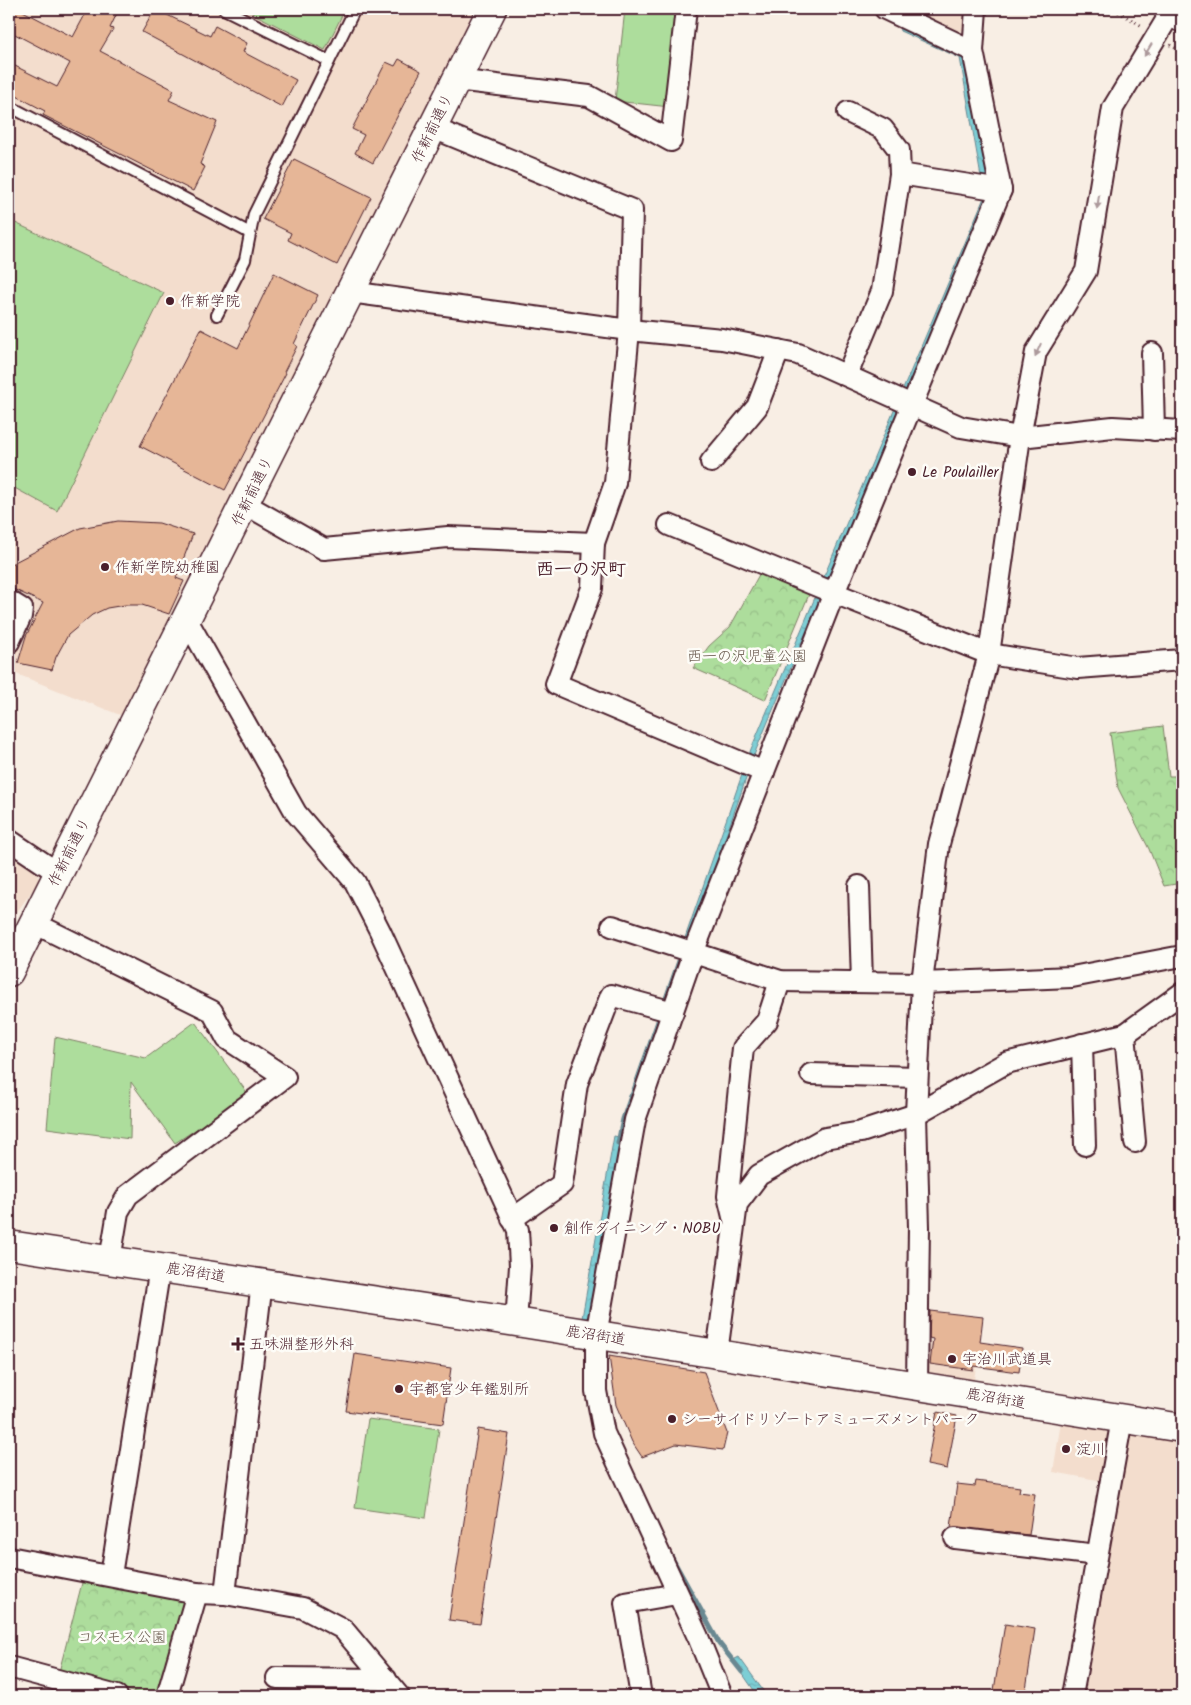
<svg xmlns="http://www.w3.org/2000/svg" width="1191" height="1705" font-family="Kalam,'Klee One',sans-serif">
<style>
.built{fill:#f3ddcd}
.park{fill:url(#park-crowns);stroke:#7c7e64}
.pitch{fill:#addd9c;stroke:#7c7e64}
.water{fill:url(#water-ripples);stroke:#698891}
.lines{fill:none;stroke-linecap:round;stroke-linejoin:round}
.stream{stroke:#698891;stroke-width:5}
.building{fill:#e6b697;stroke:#4a1f2b}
.lane-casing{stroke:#4a1f2b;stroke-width:14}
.street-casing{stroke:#4a1f2b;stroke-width:24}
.secondary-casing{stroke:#4a1f2b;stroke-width:31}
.primary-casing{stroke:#4a1f2b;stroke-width:31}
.path{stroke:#4a1f2b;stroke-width:3;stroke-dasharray:1 4;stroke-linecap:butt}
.lane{stroke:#fdfcf7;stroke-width:10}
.street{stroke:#fdfcf7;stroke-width:20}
.secondary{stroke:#fdfcf7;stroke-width:28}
.primary{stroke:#fdfcf7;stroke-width:28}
.oneway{fill:#ac999b}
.poi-dot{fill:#4a1f2b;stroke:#fdfcf7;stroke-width:2}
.labels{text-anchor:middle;stroke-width:5;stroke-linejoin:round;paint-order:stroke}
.street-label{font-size:15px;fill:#4a1f2b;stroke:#fdfcf7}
.poi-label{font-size:15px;fill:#4a1f2b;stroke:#fdfcf7;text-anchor:start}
.park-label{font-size:15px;fill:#68584d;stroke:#fdfcf7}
.quarter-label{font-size:18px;font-weight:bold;fill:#4a1f2b;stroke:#fdfcf7}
</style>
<defs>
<pattern id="park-crowns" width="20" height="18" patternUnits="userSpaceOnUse" patternTransform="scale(1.25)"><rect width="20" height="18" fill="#addd9c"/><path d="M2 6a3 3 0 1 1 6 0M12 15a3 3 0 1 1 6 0" fill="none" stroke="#96bd87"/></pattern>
<pattern id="water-ripples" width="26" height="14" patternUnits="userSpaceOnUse" patternTransform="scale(1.25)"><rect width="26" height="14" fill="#7dced5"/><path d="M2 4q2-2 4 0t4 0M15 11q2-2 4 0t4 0" fill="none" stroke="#6eb0b7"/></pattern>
</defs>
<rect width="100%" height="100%" fill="#f8eee4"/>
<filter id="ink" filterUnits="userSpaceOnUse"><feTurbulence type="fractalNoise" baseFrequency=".02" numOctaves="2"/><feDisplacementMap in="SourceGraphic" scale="10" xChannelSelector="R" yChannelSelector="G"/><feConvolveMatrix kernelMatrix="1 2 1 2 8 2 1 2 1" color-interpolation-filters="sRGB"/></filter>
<g filter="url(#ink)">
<g class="built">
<path d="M9,9H475L125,717L9,671V666L34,607L9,594Z"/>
<path d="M907,9H969L967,27L959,33Z"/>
<path d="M9,854L37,873L39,881L9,923Z"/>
<path d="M927,1340L979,1347L974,1380L928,1372Z"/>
<path d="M1061,1422L1103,1428L1110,1437L1103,1481L1053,1472Z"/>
<path d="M1128,1433L1182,1440V1696H1080Z"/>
</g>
<g class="park">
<path d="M761,571L810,592L765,700L693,668L709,646L730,627Z"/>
<path d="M1163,726L1169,776H1180L1182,788V883L1164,886L1149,849L1118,788L1110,733Z"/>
<path d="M83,1579L179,1595L186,1604L158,1696H148L59,1672Z"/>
</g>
<g class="pitch">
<path d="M244,9H345L325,50Z"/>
<path d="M625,9L680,13L670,107L615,101Z"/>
<path d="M9,220L164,293L57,511L9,485Z"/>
<path d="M195,1022L249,1095L175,1143L131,1082L130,1139L47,1128L55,1037L146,1058Z"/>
<path d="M368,1419L439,1429L426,1518L355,1508Z"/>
</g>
<g class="water">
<path d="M898,21L965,54L988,176L981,177L960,58L900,31Z"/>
<path d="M986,193L992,194L756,750L633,1102L628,1101L751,749Z"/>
<path d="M614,1136L624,1138L592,1317L582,1318Z"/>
<path d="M739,1657L767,1696H758L733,1660Z"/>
</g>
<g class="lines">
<g class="stream">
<path d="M618,1143L623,1119L631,1096"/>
<path d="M671,1556L719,1643L742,1672"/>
</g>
</g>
<g class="building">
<path d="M9,9H19L73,37L88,9H119L110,28L113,29L100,51L174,90L169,100L217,122L200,164L205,167L193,191L43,115L45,111L9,92V63L57,87L70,63L9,31Z"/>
<path d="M155,9L210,36L215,26L247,43L243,52L296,80L282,107L142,32Z"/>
<path d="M399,59L421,71L373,163L355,153L364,135L352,129L386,62L395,66Z"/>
<path d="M294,159L371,197L337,265L288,240L291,233L263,219Z"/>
<path d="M274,273L318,295L294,344L297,346L284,372L286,373L225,490L140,446L201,329L238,348Z"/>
<path d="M118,521L159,523L193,534L176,578L184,581L169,614L142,605H125L107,608L92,615L68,635L56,657L52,670L18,663L26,636L43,603L9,587V565L80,528Z"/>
<path d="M930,1311L983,1317L980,1342L1022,1348L1019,1372L973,1366V1370L930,1364L933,1339L929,1338Z"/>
<path d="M355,1354L451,1368L443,1424L346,1411Z"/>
<path d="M609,1356L704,1372L727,1433L723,1450L676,1444L642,1457L632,1442L616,1405Z"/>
<path d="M937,1412L957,1416L947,1469L927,1465Z"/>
<path d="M478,1429L509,1434L480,1624L449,1620Z"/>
<path d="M976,1481L1020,1487L1019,1492L1035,1494L1029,1535L951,1527L957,1484L975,1486Z"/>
<path d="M1005,1624L1035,1629L1025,1696H993Z"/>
</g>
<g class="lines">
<defs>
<g id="lane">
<path d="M224,9L329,61"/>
<path d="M9,106L250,233"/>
<path d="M217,315L245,260L254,214L355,9"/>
</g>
<g id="street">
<path d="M885,9L973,51"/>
<path d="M456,80L589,96L671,141L686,9"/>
<path d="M848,112L883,129L899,150L900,174L1001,190"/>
<path d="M350,292L629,330L722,339L798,354L961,427L1020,437L1113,427L1182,431"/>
<path d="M1152,353L1154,430"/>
<path d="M847,375L882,291L900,174"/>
<path d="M711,462L757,407L779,350"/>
<path d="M245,504L324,549L448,537L594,543L615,483L629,330L632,210L433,128"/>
<path d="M669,525L834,593L989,654L1078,668L1182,660"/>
<path d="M594,543L592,588L556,684L764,772"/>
<path d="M9,601L22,609L21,616L9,642"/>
<path d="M187,620L296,813L355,882L380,931L518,1230L520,1266L516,1322"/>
<path d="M9,840L58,873"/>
<path d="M859,886L862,982"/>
<path d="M34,923L212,1011L227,1039L285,1077L128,1195L118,1212L110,1260"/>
<path d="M612,926L780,981L922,983L1072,977L1182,956"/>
<path d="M1125,1034L1135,1142"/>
<path d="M1082,1044L1085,1145"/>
<path d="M811,1074L917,1077"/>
<path d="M733,1217L728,1196L743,1048L767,1021L780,981"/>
<path d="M512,1219L562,1184L577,1084L611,995L673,1012"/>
<path d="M717,1353L737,1204L759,1175L825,1138L861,1132L916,1114L1006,1063L1125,1034L1182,993"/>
<path d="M917,1384L919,1227L916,1114L922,983L939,844L989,654L1020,437L1036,352L1086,271L1113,108L1173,9"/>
<path d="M955,1538L1097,1555"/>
<path d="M9,1557L197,1593L225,1594L303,1608L343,1629L399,1696"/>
<path d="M111,1575L160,1267"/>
<path d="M225,1594L262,1282"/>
<path d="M9,1667L117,1696"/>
<path d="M277,1678L386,1679L379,1696"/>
<path d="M167,1696L197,1593"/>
<path d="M641,1696L625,1603L677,1594"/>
<path d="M722,1696L698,1637L604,1433L596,1391V1335L635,1120L693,953L834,593L1001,190L973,51L976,9"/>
<path d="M1072,1696L1122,1419"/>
</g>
<g id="secondary">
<path d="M9,972L492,9"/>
<path d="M9,1245L516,1322L1182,1428"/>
</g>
<path id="primary" d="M1168,9L1182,18"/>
</defs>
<use href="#lane" class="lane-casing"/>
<use href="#street" class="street-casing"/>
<use href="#secondary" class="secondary-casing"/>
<use href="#primary" class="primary-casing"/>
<g class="path">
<path d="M1114,9L1142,26"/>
<path d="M1170,45L1182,52"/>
</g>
<use href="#lane" class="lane"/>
<use href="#street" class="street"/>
<use href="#secondary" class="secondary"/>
<use href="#primary" class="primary"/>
</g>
<defs><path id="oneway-solid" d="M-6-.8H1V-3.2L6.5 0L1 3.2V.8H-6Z" transform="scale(1.25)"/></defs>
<g class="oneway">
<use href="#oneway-solid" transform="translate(1148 50) rotate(121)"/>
<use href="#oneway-solid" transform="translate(1098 202) rotate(99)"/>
<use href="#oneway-solid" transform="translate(1038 350) rotate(114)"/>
</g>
</g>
<g class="poi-dot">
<circle cx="170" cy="301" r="5"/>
<circle cx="912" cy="472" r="5"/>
<circle cx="105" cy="567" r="5"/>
<circle cx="554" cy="1228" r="5"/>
<path d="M235.5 1336.5h5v5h5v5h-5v5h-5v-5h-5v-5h5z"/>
<circle cx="952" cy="1359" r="5"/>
<circle cx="399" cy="1389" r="5"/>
<circle cx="672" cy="1419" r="5"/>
<circle cx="1066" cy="1449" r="5"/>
</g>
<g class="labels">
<g class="street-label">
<text transform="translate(432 128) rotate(-64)" y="5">作新前通り</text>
<text transform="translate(252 491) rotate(-64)" y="5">作新前通り</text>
<text transform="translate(69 852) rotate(-63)" y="5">作新前通り</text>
<text transform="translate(196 1272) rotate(9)" y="5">鹿沼街道</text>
<text transform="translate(596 1335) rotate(9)" y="5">鹿沼街道</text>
<text transform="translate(996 1398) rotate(10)" y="5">鹿沼街道</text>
</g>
<g class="poi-label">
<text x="180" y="306">作新学院</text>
<text x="922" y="477">Le Poulailler</text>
<text x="115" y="572">作新学院幼稚園</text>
<text x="564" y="1233">創作ダイニング・NOBU</text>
<text x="249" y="1349">五味淵整形外科</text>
<text x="962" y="1364">宇治川武道具</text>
<text x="409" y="1394">宇都宮少年鑑別所</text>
<text x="682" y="1424">シーサイドリゾートアミューズメントパーク</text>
<text x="1076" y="1454">淀川</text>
</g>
<g class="park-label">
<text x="747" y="661">西一の沢児童公園</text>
<text x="122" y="1642">コスモス公園</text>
</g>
<g class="quarter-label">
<text x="581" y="575">西一の沢町</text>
</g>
</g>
<rect width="1191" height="1705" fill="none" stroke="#fdfcf7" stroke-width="30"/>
<rect x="15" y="15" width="1161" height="1675" fill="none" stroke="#4a1f2b" stroke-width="2" filter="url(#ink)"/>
</svg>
